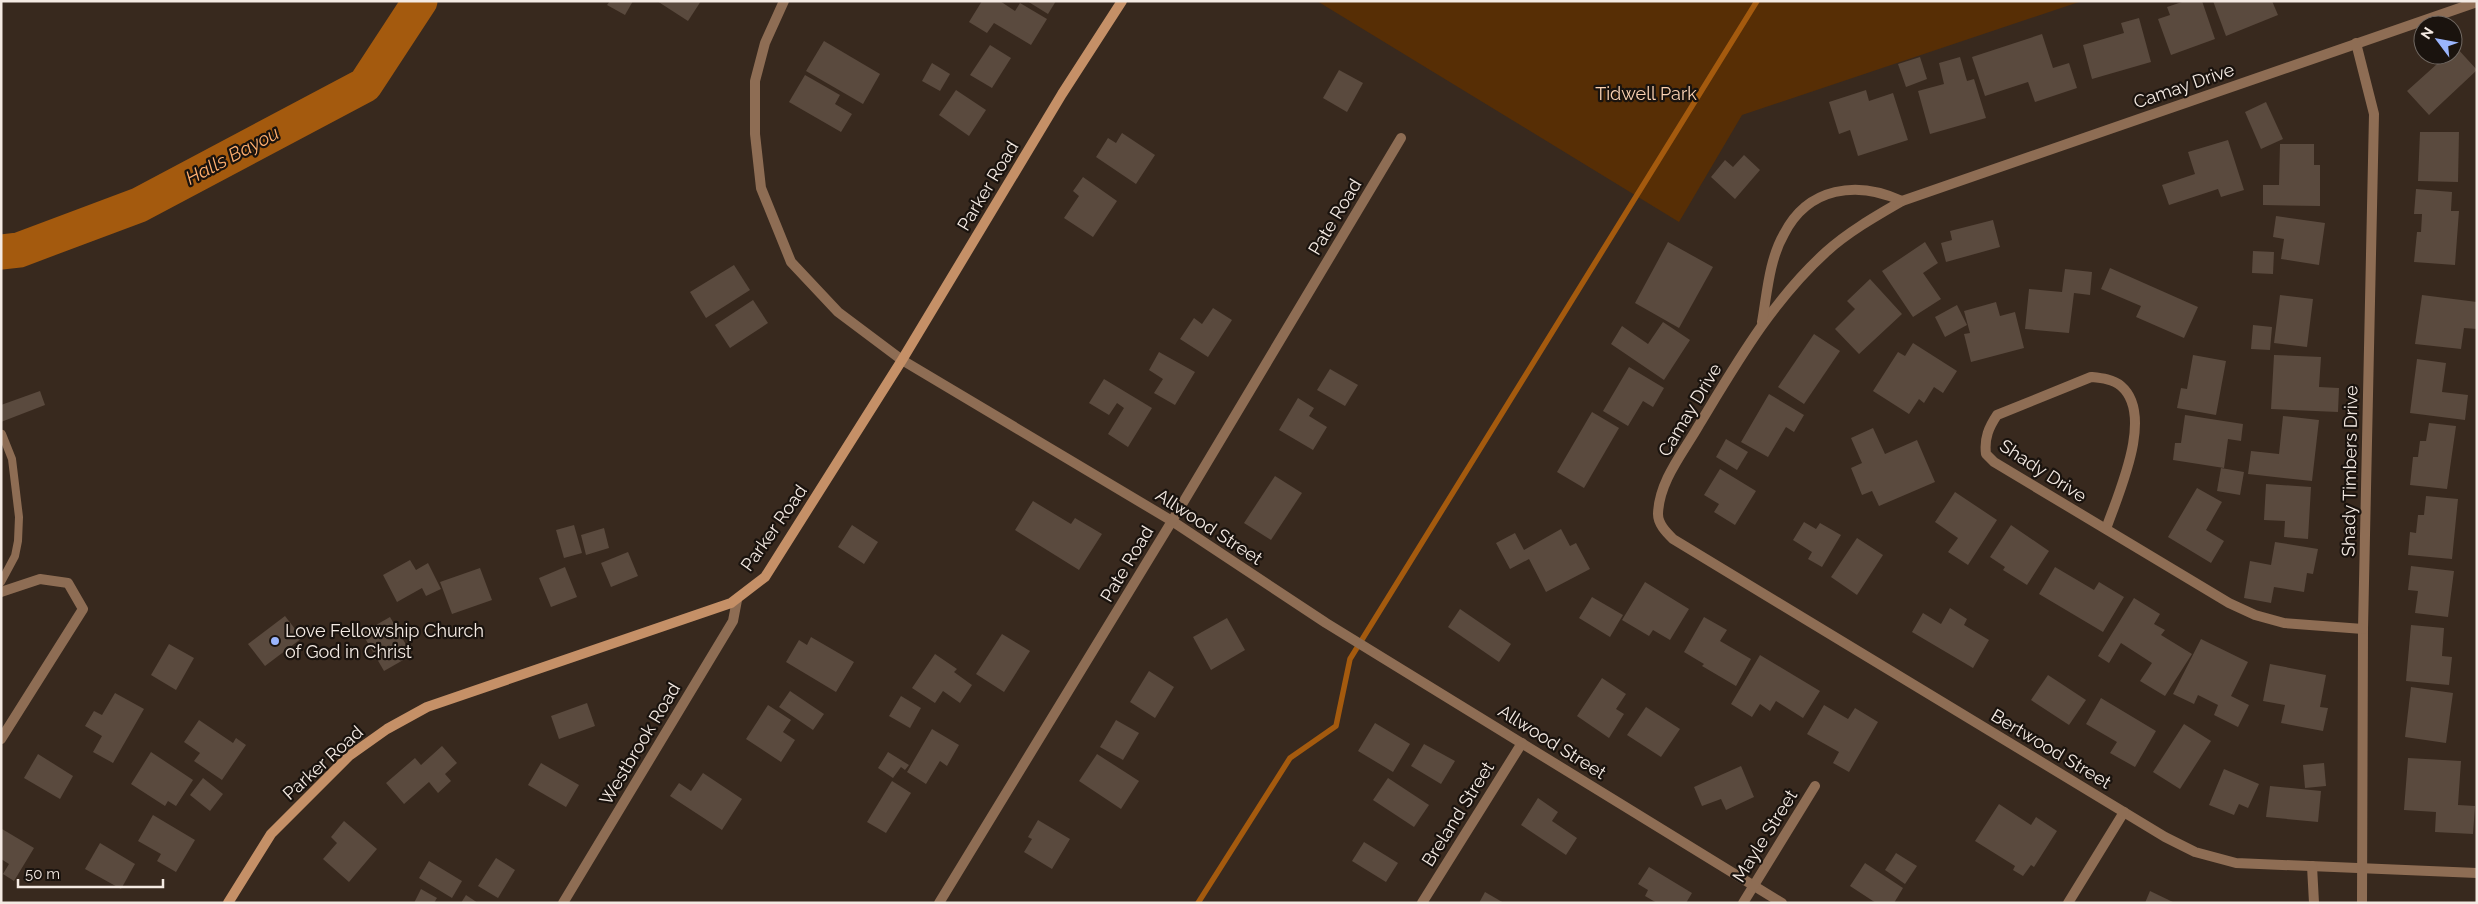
<svg xmlns="http://www.w3.org/2000/svg" width="2478" height="904" font-family="Raleway,sans-serif">
<style>
.green{fill:#572e05}
.lines{fill:none;stroke-linecap:round;stroke-linejoin:round}
.stream{stroke:#a45a0e;stroke-width:5.5}
.river{stroke:#a45a0e;stroke-width:35}
.building{fill:#5a4a3e}
.service{stroke:#8e6d54;stroke-width:8}
.minor{stroke:#8e6d54;stroke-width:10}
.secondary{stroke:#c59067;stroke-width:10}
.poi-dot{fill:#9ab5fd;stroke:#1a130e;stroke-width:2}
.labels{text-anchor:middle;stroke-width:4.5;stroke-linejoin:round;paint-order:stroke}
.street-label{font-size:18px;fill:#f4eae3;stroke:#1a130e}
.park-label{font-size:18px;fill:#fbd2b3;stroke:#1a130e}
.poi-label{font-size:18px;fill:#f4eae3;stroke:#1a130e;text-anchor:start}
.water-label{font-size:19px;font-style:italic;fill:#ffaf6f;stroke:#1a130e}
</style>
<rect width="100%" height="100%" fill="#38291e"/>
<path class="green" d="M1317,1H2082L1742,115L1679,222Z"/>
<g class="lines">
<path class="stream" d="M1198,903L1290,758L1336,726L1350,659L1757,1"/>
<path class="river" d="M1,252L19,250L139,205L365,85L420,1"/>
</g>
<g class="building">
<path d="M610,1H633L625,15L607,5Z"/>
<path d="M657,1H701L688,21Z"/>
<path d="M982,1H1000L1015,11L1020,3L1047,19L1031,45L994,23L987,33L969,22Z"/>
<path d="M1027,1H1056L1048,14Z"/>
<path d="M2185,1H2202L2215,39L2171,55L2158,19L2170,15L2167,7Z"/>
<path d="M2213,1H2272L2278,15L2226,36Z"/>
<path d="M2139,18L2151,62L2092,79L2083,45L2124,33L2121,23Z"/>
<path d="M2042,34L2053,68L2069,63L2077,88L2035,102L2028,82L1985,96L1972,57Z"/>
<path d="M824,41L880,74L863,104L806,71Z"/>
<path d="M990,45L1011,58L992,88L970,75Z"/>
<path d="M2456,47L2477,70L2429,115L2407,91L2447,55H2453V49Z"/>
<path d="M1920,57L1927,79L1906,87L1898,64Z"/>
<path d="M1960,57L1967,81L1974,79L1986,118L1930,134L1918,91L1944,84L1939,63Z"/>
<path d="M932,63L950,74L940,91L922,81Z"/>
<path d="M1339,70L1363,83L1347,112L1323,98Z"/>
<path d="M805,75L840,95L835,104L852,114L841,132L789,102Z"/>
<path d="M956,90L986,110L969,136L939,115Z"/>
<path d="M1866,90L1869,101L1893,93L1908,140L1858,156L1850,130L1839,134L1829,102Z"/>
<path d="M2266,102L2283,139L2261,149L2245,112Z"/>
<path d="M2420,132H2459L2458,182L2418,181Z"/>
<path d="M1122,133L1155,155L1136,184L1096,157L1108,138L1116,143Z"/>
<path d="M2228,140L2244,190L2221,197L2218,189L2169,205L2162,185L2195,174L2188,152Z"/>
<path d="M2280,144H2314V165H2320V206L2263,205V185H2279Z"/>
<path d="M1744,155L1760,170L1735,199L1711,177L1725,160L1733,167Z"/>
<path d="M1083,177L1117,201L1093,237L1064,218L1079,196L1073,191Z"/>
<path d="M2416,189L2452,192L2451,211H2459L2455,265L2414,262L2417,232H2421L2422,214H2414Z"/>
<path d="M2276,216L2325,223L2319,265L2281,259L2284,239L2273,237Z"/>
<path d="M1993,220L2000,247L1946,262L1941,243L1952,240L1950,231Z"/>
<path d="M1668,242L1713,267L1679,328L1635,303Z"/>
<path d="M1925,242L1938,263L1923,273L1941,299L1913,317L1882,271Z"/>
<path d="M2253,251L2274,252L2273,274L2252,273Z"/>
<path d="M734,265L750,290L706,318L690,292Z"/>
<path d="M2110,268L2198,307L2184,338L2136,317L2141,306L2101,289Z"/>
<path d="M2065,269L2092,272L2090,295L2074,293L2069,333L2025,329L2029,289L2062,292Z"/>
<path d="M1870,279L1902,314L1859,354L1835,329L1855,309L1847,301Z"/>
<path d="M2280,295L2313,299L2307,347L2274,343Z"/>
<path d="M2422,295L2477,302V329L2464,328L2461,349L2415,344Z"/>
<path d="M753,300L768,323L730,348L715,325Z"/>
<path d="M1996,302L2000,316L2015,312L2024,348L1971,362L1964,334L1970,333L1964,311Z"/>
<path d="M1957,305L1967,325L1945,337L1935,317Z"/>
<path d="M1213,308L1232,320L1208,357L1180,339L1194,318L1202,324Z"/>
<path d="M1663,322L1690,340L1664,380L1611,344L1622,326L1648,344Z"/>
<path d="M2253,325L2272,327L2270,350L2251,349Z"/>
<path d="M1814,334L1840,351L1804,404L1778,387Z"/>
<path d="M1913,343L1957,371L1943,393L1934,387L1924,403L1919,399L1909,414L1873,391L1898,352L1905,356Z"/>
<path d="M1159,352L1195,372L1175,405L1154,393L1163,379L1149,370Z"/>
<path d="M2193,355L2226,361L2216,415L2177,408L2181,388L2187,389Z"/>
<path d="M2274,355L2321,357L2319,387L2339,388L2338,412L2271,409Z"/>
<path d="M2417,359L2446,363L2442,392L2468,395L2465,420L2410,413Z"/>
<path d="M1629,367L1664,388L1653,407L1643,401L1628,426L1603,411Z"/>
<path d="M1330,369L1358,385L1345,406L1317,390Z"/>
<path d="M1104,379L1152,408L1128,447L1108,434L1124,408L1117,403L1109,415L1089,403Z"/>
<path d="M40,391L45,405L1,422V405Z"/>
<path d="M1769,394L1804,415L1794,432L1786,427L1768,457L1741,442Z"/>
<path d="M1298,398L1314,408L1309,416L1327,427L1313,450L1279,430Z"/>
<path d="M1592,412L1619,428L1584,488L1557,472Z"/>
<path d="M2185,415L2243,424L2241,441L2228,439L2224,468L2173,460L2175,443H2181Z"/>
<path d="M2283,416L2319,420L2312,481L2248,474L2251,451L2279,454Z"/>
<path d="M2429,423L2456,426L2447,489L2410,485L2413,457H2418L2420,441H2426Z"/>
<path d="M1873,428L1885,454L1917,440L1935,482L1879,506L1872,491L1862,495L1851,468L1862,463L1851,438Z"/>
<path d="M1726,439L1748,452L1737,470L1716,457Z"/>
<path d="M2221,468L2244,472L2240,495L2217,491Z"/>
<path d="M1720,469L1756,491L1735,525L1714,512L1719,504L1704,495Z"/>
<path d="M1275,476L1302,493L1271,540L1244,523Z"/>
<path d="M2266,484L2311,487L2308,539L2284,537L2285,521L2264,520Z"/>
<path d="M2197,488L2222,502L2206,530L2224,541L2211,563L2168,537Z"/>
<path d="M1955,492L1997,520L1968,565L1948,552L1958,538L1935,522Z"/>
<path d="M2426,496L2458,499L2452,559L2408,555L2410,532L2416,533L2418,515H2424Z"/>
<path d="M1033,501L1071,524L1075,518L1102,534L1079,570L1015,530Z"/>
<path d="M1804,522L1816,529L1820,523L1841,535L1822,567L1808,559L1812,552L1793,540Z"/>
<path d="M574,525L582,553L564,558L556,530Z"/>
<path d="M852,525L878,542L864,564L838,547Z"/>
<path d="M2011,525L2049,551L2027,585L2003,570L2005,567L1990,557Z"/>
<path d="M604,528L609,548L586,555L581,535Z"/>
<path d="M1561,529L1570,546L1576,543L1590,569L1546,592L1529,559L1510,569L1496,543L1515,533L1524,550Z"/>
<path d="M1857,538L1883,555L1857,595L1831,577Z"/>
<path d="M2275,542L2318,549L2313,574L2307,573L2304,592L2274,587L2271,603L2244,598L2250,561L2271,565Z"/>
<path d="M628,552L638,576L611,587L601,563Z"/>
<path d="M410,560L416,570L428,563L441,589L426,596L422,588L397,602L383,575Z"/>
<path d="M2411,566L2454,571L2448,617L2415,613L2418,591L2408,590Z"/>
<path d="M565,567L577,597L551,607L539,578Z"/>
<path d="M2055,567L2094,590L2099,582L2124,597L2103,632L2039,594Z"/>
<path d="M480,568L492,600L452,614L440,582Z"/>
<path d="M1645,582L1689,609L1670,640L1653,630L1649,636L1622,620Z"/>
<path d="M1592,597L1623,615L1610,637L1579,618Z"/>
<path d="M2134,598L2160,614L2154,624L2165,630L2161,635L2192,654L2165,696L2140,681L2152,663L2121,643L2109,663L2098,656Z"/>
<path d="M1950,608L1967,619L1964,625L1989,640L1973,668L1912,632L1923,613L1941,624Z"/>
<path d="M1460,609L1511,644L1499,662L1448,627Z"/>
<path d="M285,616L302,638L265,666L248,644Z"/>
<path d="M390,617L412,655L384,671L362,633Z"/>
<path d="M1704,617L1727,630L1720,641L1751,659L1736,686L1702,666L1704,664L1684,652Z"/>
<path d="M1227,618L1245,650L1211,670L1193,637Z"/>
<path d="M2411,625L2444,628L2442,656L2452,657L2449,685L2406,681Z"/>
<path d="M1002,634L1030,651L1004,692L976,674Z"/>
<path d="M811,637L854,662L836,692L786,662L799,640L807,645Z"/>
<path d="M2201,639L2248,662L2231,696L2249,705L2238,727L2214,715L2218,705L2198,695L2194,704L2173,694Z"/>
<path d="M169,644L194,658L176,690L151,675Z"/>
<path d="M935,654L957,669L954,672L972,685L960,703L943,691L935,703L912,688Z"/>
<path d="M1760,655L1820,691L1803,718L1776,701L1770,711L1760,704L1752,717L1731,704Z"/>
<path d="M2270,664L2326,675L2320,707L2328,708L2323,731L2281,723L2285,705L2263,701Z"/>
<path d="M1149,671L1174,687L1155,718L1130,702Z"/>
<path d="M2048,675L2086,700L2069,725L2031,700Z"/>
<path d="M1602,678L1626,694L1616,709L1624,714L1609,738L1577,716Z"/>
<path d="M2411,687L2453,693L2446,743L2405,737Z"/>
<path d="M790,691L824,714L813,730L779,707Z"/>
<path d="M115,693L144,709L113,763L93,752L102,736L85,726L94,711L102,715Z"/>
<path d="M901,696L921,708L910,728L889,716Z"/>
<path d="M2101,698L2156,731L2135,767L2110,753L2117,742L2086,724Z"/>
<path d="M587,703L595,726L559,739L551,716Z"/>
<path d="M768,705L791,720L783,732L795,740L781,762L746,739Z"/>
<path d="M1824,705L1848,719L1855,708L1878,722L1849,772L1833,763L1839,752L1807,734Z"/>
<path d="M1646,707L1680,729L1661,757L1627,735Z"/>
<path d="M199,720L233,743L236,738L246,745L222,780L194,761L200,753L184,742Z"/>
<path d="M1116,720L1139,733L1123,760L1100,747Z"/>
<path d="M1375,723L1410,744L1393,772L1358,751Z"/>
<path d="M2184,724L2211,741L2180,789L2153,772Z"/>
<path d="M932,729L959,745L947,766L940,761L926,784L907,772Z"/>
<path d="M1424,744L1455,761L1441,784L1411,766Z"/>
<path d="M442,746L457,763L445,774L451,781L438,793L429,782L404,804L386,783L415,758L421,765Z"/>
<path d="M151,752L193,780L176,806L168,801L165,806L131,784Z"/>
<path d="M888,752L909,765L905,770L901,767L893,778L878,768Z"/>
<path d="M38,754L73,776L60,799L24,778Z"/>
<path d="M1097,754L1139,781L1121,809L1079,781Z"/>
<path d="M2408,758L2461,761L2458,805L2475,806L2473,834L2435,832L2436,812L2404,810Z"/>
<path d="M541,763L579,785L566,807L528,785Z"/>
<path d="M2324,763L2326,786L2305,788L2303,765Z"/>
<path d="M1741,766L1754,797L1726,810L1721,799L1702,806L1694,787Z"/>
<path d="M2224,769L2259,784L2248,808L2239,804L2234,815L2209,805Z"/>
<path d="M703,773L742,799L722,830L670,796L679,783L691,791Z"/>
<path d="M203,778L223,794L210,811L190,795Z"/>
<path d="M1388,778L1429,805L1414,827L1373,800Z"/>
<path d="M892,781L911,793L886,833L867,822Z"/>
<path d="M2270,786L2321,791L2318,822L2266,817Z"/>
<path d="M1538,798L1558,812L1552,821L1577,838L1566,855L1521,825Z"/>
<path d="M1999,804L2031,825L2036,817L2057,831L2034,867L2031,865L2023,876L2013,870L2015,866L1975,841Z"/>
<path d="M153,815L195,840L176,872L157,861L161,854L138,841Z"/>
<path d="M1038,820L1070,839L1052,869L1024,852L1032,839L1028,837Z"/>
<path d="M344,821L377,849L349,882L323,859L337,843L331,837Z"/>
<path d="M2,829L34,848L14,881L3,874L9,864L1,859Z"/>
<path d="M1364,842L1398,863L1386,882L1352,861Z"/>
<path d="M100,843L135,864L121,889L85,869Z"/>
<path d="M1896,853L1917,866L1905,884L1885,870Z"/>
<path d="M496,858L515,870L498,898L478,886Z"/>
<path d="M429,861L462,881L452,898L419,878Z"/>
<path d="M1865,863L1903,888L1894,903H1876L1850,886Z"/>
<path d="M1649,867L1692,893L1686,903H1657L1645,896L1648,890L1638,884Z"/>
<path d="M421,889L437,898L434,903H414Z"/>
<path d="M2150,891L2175,903H2145Z"/>
<path d="M1485,892L1504,903H1479Z"/>
<path d="M466,895L478,903H461Z"/>
</g>
<g class="lines">
<path class="service" d="M1,582L15,556L18,541L19,517L12,459L2,434"/>
<g class="minor">
<path d="M784,1L765,43L755,81V134L761,188L791,262L838,312L902,360L1172,521L1326,623L1782,903"/>
<path d="M2477,2L1902,201C1876,216 1848,232 1826,252C1772,301 1736,364 1699,425C1683,453 1659,481 1658,514C1658,524 1666,532 1673,539L2165,837L2195,852L2236,863L2477,873"/>
<path d="M2356,43L2374,114L2363,629L2362,903"/>
<path d="M1762,322C1767,294 1769,260 1784,234C1808,187 1857,180 1902,201"/>
<path d="M2106,529C2118,494 2155,415 2121,386C2113,379 2101,378 2091,377L1997,415C1989,427 1984,438 1986,454L1994,462L2229,603L2255,615L2284,623L2363,629"/>
<path d="M1,592L40,579L68,583L83,609L1,739"/>
<path d="M2312,866L2314,903"/>
<path d="M563,903L733,621L737,600"/>
<path d="M939,903L1172,521L1401,138"/>
<path d="M1422,903L1522,743"/>
<path d="M1743,903L1815,786"/>
<path d="M2068,903L2124,812"/>
</g>
<path class="secondary" d="M228,903L271,834L349,756L387,729L427,707L731,603L765,577L902,360L1062,94L1122,1"/>
</g>
<circle class="poi-dot" cx="275" cy="641" r="5"/>
<g class="labels">
<g class="street-label">
<text transform="translate(2184 86) rotate(-19)" y="6">Camay Drive</text>
<text transform="translate(988 186) rotate(-59)" y="6">Parker Road</text>
<text transform="translate(1335 217) rotate(-59)" y="6">Pate Road</text>
<text transform="translate(1690 410) rotate(-59)" y="6">Camay Drive</text>
<text transform="translate(2043 471) rotate(33)" y="6">Shady Drive</text>
<text transform="translate(2350 471) rotate(-89)" y="6">Shady Timbers Drive</text>
<text transform="translate(1209 527) rotate(33)" y="6">Allwood Street</text>
<text transform="translate(774 528) rotate(-55)" y="6">Parker Road</text>
<text transform="translate(1127 564) rotate(-59)" y="6">Pate Road</text>
<text transform="translate(1552 742) rotate(32)" y="6">Allwood Street</text>
<text transform="translate(640 744) rotate(-59)" y="6">Westbrook Road</text>
<text transform="translate(2051 749) rotate(31)" y="6">Bertwood Street</text>
<text transform="translate(323 763) rotate(-42)" y="6">Parker Road</text>
<text transform="translate(1458 814) rotate(-58)" y="6">Breland Street</text>
<text transform="translate(1765 836) rotate(-58)" y="6">Mayle Street</text>
</g>
<g class="park-label">
<text x="1646" y="100">Tidwell Park</text>
</g>
<g class="poi-label">
<text x="285" y="637">Love Fellowship Church<tspan x="285" dy="21">of God in Christ</tspan></text>
</g>
<g class="water-label">
<text transform="translate(232 155) rotate(-28)" y="7">Halls Bayou</text>
</g>
</g>
<rect width="2478" height="904" fill="none" stroke="#f4eae3" stroke-width="5"/>
<g transform="translate(2438 40) rotate(302)"><circle r="24" fill="#1a130e" stroke="#716963"/>
<path d="M0-4L9 19L0 12L-9 19Z" fill="#9ab5fd"/>
<text y="-8" font-size="14" font-weight="bold" text-anchor="middle" fill="#f4eae3">N</text>
</g>
<path d="M18 879v8h145v-8" fill="none" stroke="#f4eae3" stroke-width="2.5"/>
<text x="25" y="879" font-size="15" fill="#f4eae3" stroke="#1a130e" stroke-width="4" paint-order="stroke">50 m</text>
</svg>
